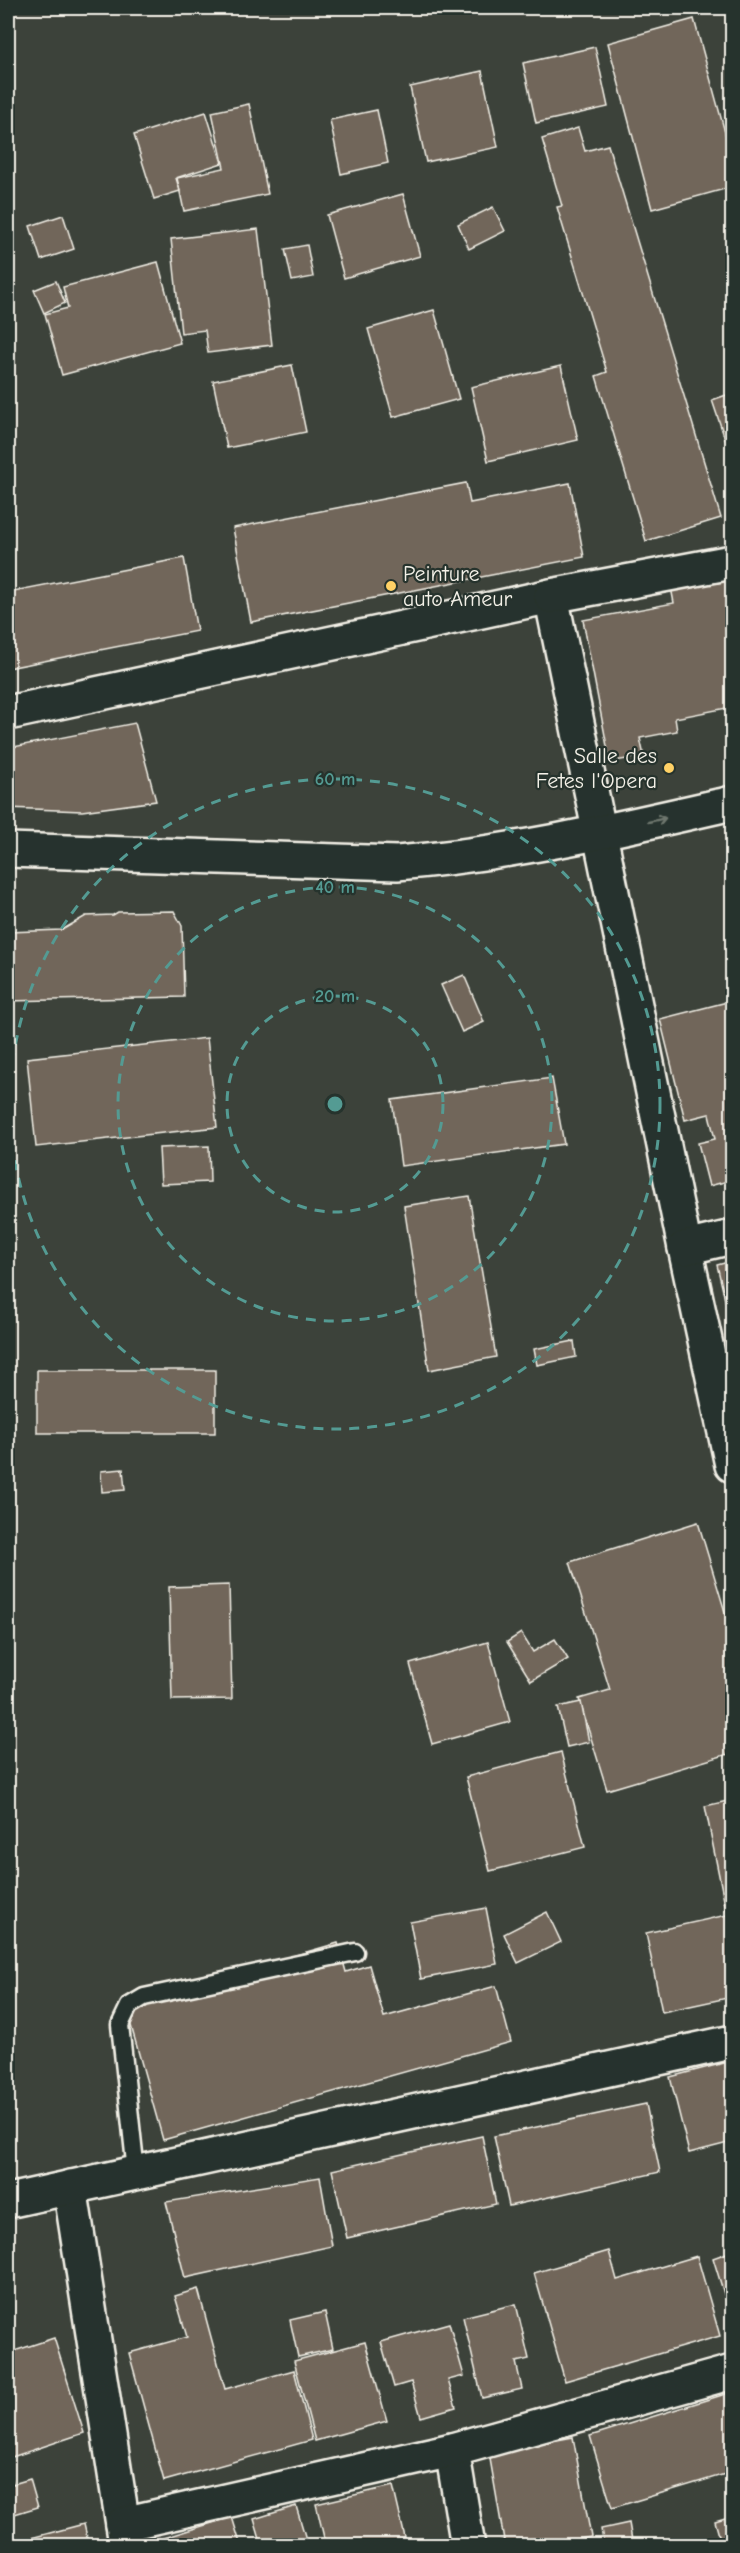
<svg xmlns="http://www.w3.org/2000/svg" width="740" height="2553" font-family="'Comic Neue',sans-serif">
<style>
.building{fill:#71665a;stroke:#f4f1e8;stroke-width:1.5}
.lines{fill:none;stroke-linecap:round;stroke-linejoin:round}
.lane-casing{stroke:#f4f1e8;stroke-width:21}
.street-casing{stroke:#f4f1e8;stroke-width:38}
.secondary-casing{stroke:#f4f1e8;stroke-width:38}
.lane{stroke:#26332d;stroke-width:16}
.street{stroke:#26332d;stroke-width:33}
.secondary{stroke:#26332d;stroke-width:33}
.oneway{stroke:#6e766e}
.ring{fill:none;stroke:#549b93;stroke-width:3;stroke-dasharray:10 8}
.poi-dot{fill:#ffd166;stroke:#26332d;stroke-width:2}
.labels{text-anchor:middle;stroke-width:4.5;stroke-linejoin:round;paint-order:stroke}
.poi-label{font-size:22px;fill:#f4f1e8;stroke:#26332d;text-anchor:start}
.centre{fill:#549b93;stroke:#26332d;stroke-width:3}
.ring-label{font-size:18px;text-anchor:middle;font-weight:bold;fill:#549b93;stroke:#26332d;stroke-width:4.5;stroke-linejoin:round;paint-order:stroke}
</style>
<rect width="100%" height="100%" fill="#3c423a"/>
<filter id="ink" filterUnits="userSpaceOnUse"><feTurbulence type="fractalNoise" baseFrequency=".0167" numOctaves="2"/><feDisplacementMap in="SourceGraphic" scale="12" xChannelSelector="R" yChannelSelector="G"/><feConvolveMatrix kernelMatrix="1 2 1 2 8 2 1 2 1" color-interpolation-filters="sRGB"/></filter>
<g filter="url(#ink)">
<g class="building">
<path d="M694,19L732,158V187L652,209L608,43Z"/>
<path d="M595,47L608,107L536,123L523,63Z"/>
<path d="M482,71L498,147L426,162L410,87Z"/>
<path d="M249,104L268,194L184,211L177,178L224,168L212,112Z"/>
<path d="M377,110L388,163L341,174L330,120Z"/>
<path d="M206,112L222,163L176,178L180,191L154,199L134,135Z"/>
<path d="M578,128L585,151L608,145L721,518L646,541L596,376L607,372L557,207L562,206L542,139Z"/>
<path d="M403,194L420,256L344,278L327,215Z"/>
<path d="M493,207L505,231L469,249L458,224Z"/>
<path d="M63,215L74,249L41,260L30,226Z"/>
<path d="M258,229L272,345L208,353L205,330L181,333L171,239Z"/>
<path d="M307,245L313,277L292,281L285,249Z"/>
<path d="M158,262L180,343L62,375L45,314L68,308L63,287Z"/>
<path d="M56,281L65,303L44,313L34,290Z"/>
<path d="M434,310L459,399L393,417L368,329Z"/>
<path d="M292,365L306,432L227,448L213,381Z"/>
<path d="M561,366L578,440L488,461L471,387Z"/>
<path d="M732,393V446L728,448L712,400Z"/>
<path d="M466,483L470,503L570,483L584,557L251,622L233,528Z"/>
<path d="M184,558L197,631L8,668V592Z"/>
<path d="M728,566L732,588V707L675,718L677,731L640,738L644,756L610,762L583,620L674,603L669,577Z"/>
<path d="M135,723L156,801L82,811L8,808V748Z"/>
<path d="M174,911L182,926L184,997L8,1001V932L62,930L86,916L113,915L118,912Z"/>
<path d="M464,975L484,1022L462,1032L441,985Z"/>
<path d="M731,1001L732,1180L709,1186L698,1143L715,1139L709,1114L685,1120L660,1019Z"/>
<path d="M207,1038L217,1127L36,1147L27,1058Z"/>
<path d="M552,1078L564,1144L401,1166L392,1100Z"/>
<path d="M209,1146L210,1182L161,1184L159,1148Z"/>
<path d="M469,1196L496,1357L429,1370L404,1206Z"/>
<path d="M732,1261V1330L717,1265Z"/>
<path d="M574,1341L576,1357L537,1365L534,1349Z"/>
<rect x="37" y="1370" width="178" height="63"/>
<path d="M123,1469L125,1490L102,1492L101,1471Z"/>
<path d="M698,1522L732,1635V1753L607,1790L579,1699L610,1690L570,1562Z"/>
<path d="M229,1585L232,1699L172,1700L169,1587Z"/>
<path d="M521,1633L533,1652L555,1639L568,1659L531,1681L507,1642Z"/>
<path d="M488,1642L510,1722L432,1744L410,1664Z"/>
<path d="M581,1702L589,1742L567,1747L558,1707Z"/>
<path d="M561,1752L585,1847L490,1871L466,1777Z"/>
<path d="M732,1800V1997L662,2012L646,1933L727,1915L705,1806Z"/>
<path d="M486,1908L497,1964L421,1979L410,1922Z"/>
<path d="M547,1912L561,1942L518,1963L504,1934Z"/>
<path d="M338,1943L346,1972L369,1965L384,2017L496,1986L511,2042L163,2140L125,2004Z"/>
<path d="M732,2061V2142L689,2153L670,2077Z"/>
<path d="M646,2104L660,2172L509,2206L494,2136Z"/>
<path d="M482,2136L496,2204L347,2238L332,2170Z"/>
<path d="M320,2177L332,2246L185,2278L166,2202Z"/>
<path d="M609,2251L617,2280L697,2256L720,2336L565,2381L534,2273Z"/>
<path d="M732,2251V2320L713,2258Z"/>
<path d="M198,2289L225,2389L294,2370L312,2440L164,2481L129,2353L187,2337L175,2296Z"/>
<path d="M516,2304L529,2359L516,2362L522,2389L482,2398L463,2317Z"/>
<path d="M325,2312L333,2349L298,2357L290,2320Z"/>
<path d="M449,2323L464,2376L448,2380L456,2407L421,2417L411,2382L394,2387L381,2342Z"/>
<path d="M54,2338L84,2433L12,2457L8,2444V2353Z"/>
<path d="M365,2342L387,2421L315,2441L294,2361Z"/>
<path d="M732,2392V2472L612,2508L590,2436Z"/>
<path d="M573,2437L591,2537L544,2546H498V2542L504,2540L489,2453Z"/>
<path d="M8,2468L13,2484L30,2479L38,2507L8,2516Z"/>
<path d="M393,2486L407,2546H326L316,2504Z"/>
<path d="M296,2506L308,2546H262L254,2519Z"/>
<path d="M732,2516V2536L720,2539L715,2521Z"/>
<path d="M232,2517L241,2546H165L163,2538Z"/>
<path d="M629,2523L633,2546H604L601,2529Z"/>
<path d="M84,2524L89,2546H8V2544Z"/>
</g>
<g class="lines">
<defs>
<path id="lane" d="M136,2172L120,2025L129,2006L144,1997L355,1952"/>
<g id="street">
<path d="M8,713L551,596L685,1248L732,1465"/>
<path d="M685,1248L732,1237"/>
<path d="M70,2187L126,2544"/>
<path d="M452,2450L468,2546"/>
<path d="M123,2524L452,2450L732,2372"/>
</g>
<g id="secondary">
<path d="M551,596L732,562"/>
<path d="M8,850L397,863C511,854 622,828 732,803"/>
<path d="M8,2201L732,2042"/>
</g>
</defs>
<use href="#lane" class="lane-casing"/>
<use href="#street" class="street-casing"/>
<use href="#secondary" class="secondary-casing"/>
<use href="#lane" class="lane"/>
<use href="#street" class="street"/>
<use href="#secondary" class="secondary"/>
</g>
<defs><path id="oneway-shaft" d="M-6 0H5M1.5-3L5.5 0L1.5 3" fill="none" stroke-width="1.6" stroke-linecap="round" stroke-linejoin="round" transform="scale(1.5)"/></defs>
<use class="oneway" href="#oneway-shaft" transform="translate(657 820) rotate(-13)"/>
</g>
<g class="ring">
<circle cx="335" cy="1104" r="108"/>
<circle cx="335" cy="1104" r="217"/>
<circle cx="335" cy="1104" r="325"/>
</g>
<g class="poi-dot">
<circle cx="391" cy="586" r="6"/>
<circle cx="669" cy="768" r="6"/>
</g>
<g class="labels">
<g class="poi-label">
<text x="403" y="581">Peinture<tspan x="403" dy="25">auto Ameur</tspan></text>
<text x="657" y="763" text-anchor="end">Salle des<tspan x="657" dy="25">Fetes l'Opera</tspan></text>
</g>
</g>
<circle cx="335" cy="1104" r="9" class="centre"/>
<g class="ring-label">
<text x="335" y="785">60 m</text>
<text x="335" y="893">40 m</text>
<text x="335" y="1002">20 m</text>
</g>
<rect width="740" height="2553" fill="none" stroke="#26332d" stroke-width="30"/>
<rect x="15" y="15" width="710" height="2523" fill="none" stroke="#f4f1e8" stroke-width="2" filter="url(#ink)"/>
</svg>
